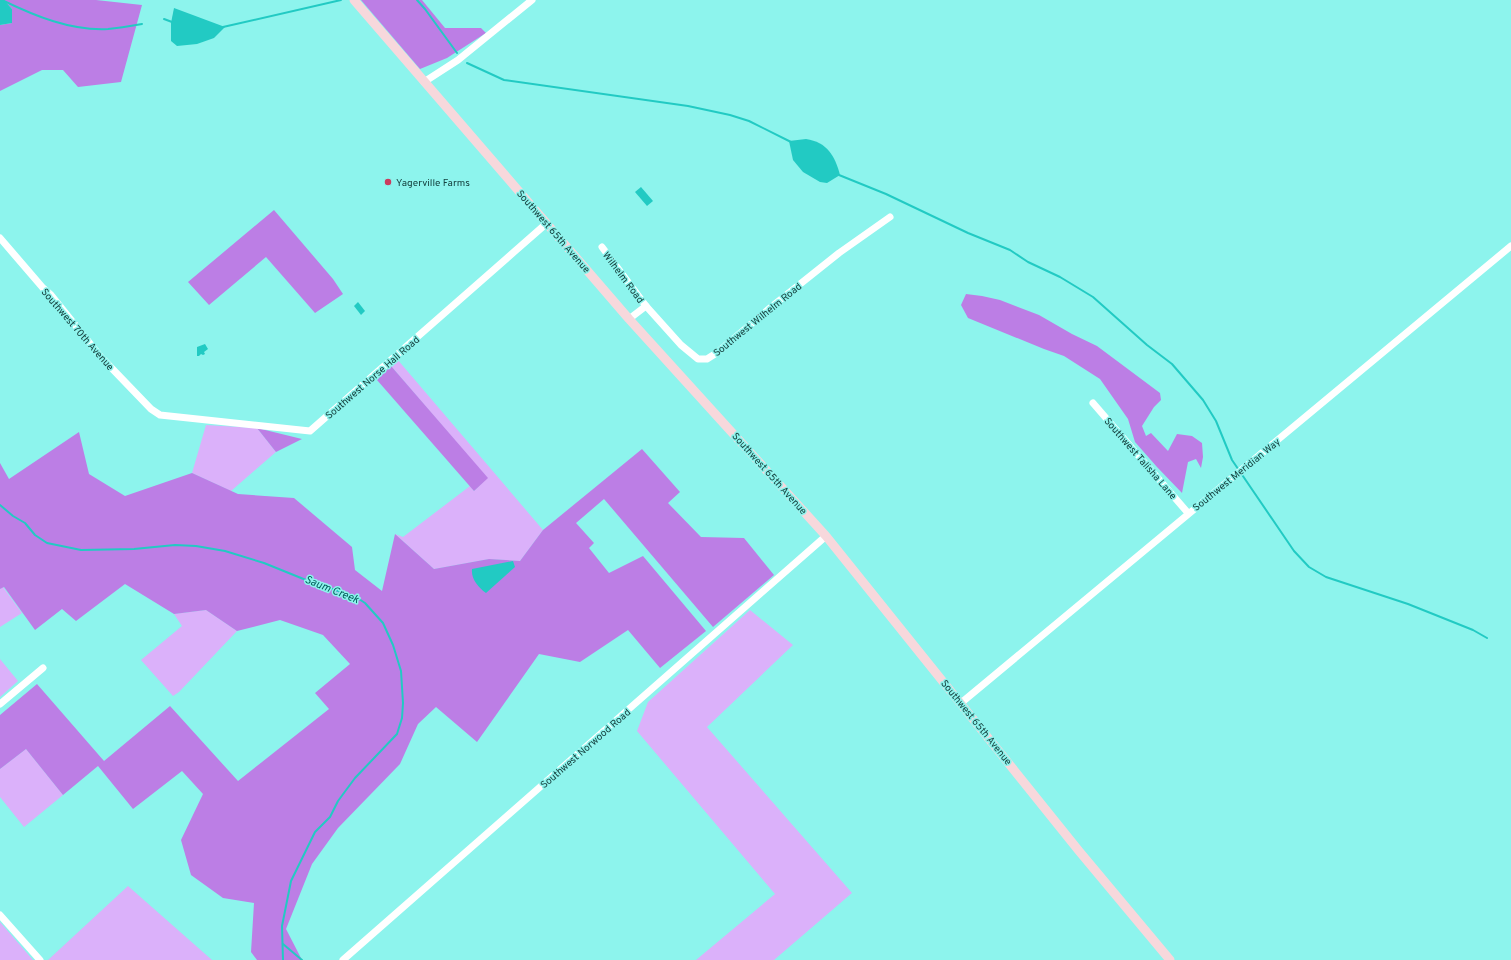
<svg xmlns="http://www.w3.org/2000/svg" width="1511" height="960" font-family="Overpass,sans-serif">
<style>
.green{fill:#dbb1fa}
.forest{fill:#bc7ee5}
.water{fill:#22cac3}
.lines{fill:none;stroke-linecap:round;stroke-linejoin:round}
.stream{stroke:#22cac3;stroke-width:2}
.minor{stroke:#fff;stroke-width:7}
.major{stroke:#f7d8dc;stroke-width:9}
.poi-dot{fill:#ca3b5e;stroke:#8df4ed;stroke-width:1.5}
.labels{text-anchor:middle;stroke-width:3;stroke-linejoin:round;paint-order:stroke}
.poi-label{font-size:10px;fill:#15413f;stroke:#8df4ed;text-anchor:start}
.street-label{font-size:10px;fill:#15413f;stroke:#8df4ed}
.water-label{font-size:11px;font-style:italic;fill:#005d59;stroke:#8df4ed}
</style>
<rect width="100%" height="100%" fill="#8df4ed"/>
<g class="green">
<path d="M397,359L543,530L520,561L489,559L434,569L395,534L403,537L470,486L474,491L487,478L391,366Z"/>
<path d="M206,425L257,428L276,452L231,491L192,473Z"/>
<path d="M3,587L22,613L0,627V589Z"/>
<path d="M206,610L237,631L179,692L173,696L141,660L182,626L174,614Z"/>
<path d="M750,610L793,645L707,727L852,893L774,960H696L775,894L637,731L648,702Z"/>
<path d="M0,659L18,681L0,697Z"/>
<path d="M26,749L63,795L24,827L0,797V769Z"/>
<path d="M128,886L212,960H48Z"/>
<path d="M0,922L33,960H0Z"/>
</g>
<g class="forest">
<path d="M4,0H96L142,5L121,82L78,87L63,70H42L0,91V25L12,23V9Z"/>
<path d="M361,0H422L445,28H481L486,33L447,58L420,69Z"/>
<path d="M274,210L333,279L343,294L315,313L266,257L209,305L188,282Z"/>
<path d="M966,294L982,296L1000,300L1039,315L1072,334L1097,346L1160,393L1161,400L1154,407L1142,426L1146,436L1151,433L1168,451L1177,434L1192,436L1202,443L1203,457L1201,468L1196,459L1188,462L1182,493L1157,467L1135,442L1128,419L1100,379L1064,356L1044,349L968,318L961,305Z"/>
<path d="M391,366L488,478L474,491L377,380Z"/>
<path d="M257,428L302,439L276,452Z"/>
<path d="M79,432L89,474L125,496L192,473L238,494L294,498L352,547L355,570L382,591L395,534L434,569L489,559L520,561L543,530L642,449L680,492L668,503L701,537L744,538L774,575L713,627L604,499L576,523L594,543L589,548L609,573L643,556L706,631L660,668L628,630L580,662L539,654L477,742L436,707L418,724L400,764L338,828L312,864L286,929L302,960H257L251,952L254,903L223,898L191,875L181,840L203,794L182,771L133,809L98,766L63,795L26,749L0,769V715L37,684L104,761L170,706L238,781L329,709L315,693L350,664L323,635L280,620L237,631L206,610L174,614L125,584L76,621L62,609L35,630L4,587L0,589V463L9,479Z"/>
</g>
<g class="water">
<path d="M0,0H4L12,9V23L0,25Z"/>
<path d="M174,8L225,27L214,38L197,44L177,46L171,41V23Z"/>
<path d="M806,139C827,142 835,156 840,175L827,183L820,182L803,172L793,160L789,141Z"/>
<path d="M641,187L653,201L647,206L635,192Z"/>
<path d="M358,302L365,311L361,315L354,306Z"/>
<path d="M205,344L208,349L204,352L205,354L203,355L201,354L199,356H197V347Z"/>
<path d="M513,561L515,567L486,593C478,587 471,579 472,569Z"/>
</g>
<g class="lines">
<g class="stream">
<path d="M2,0C35,16 71,31 108,29C120,28 131,26 142,24"/>
<path d="M417,0L425,9L457,53"/>
<path d="M164,19L172,22"/>
<path d="M223,27L341,0"/>
<path d="M467,63L504,80L688,106L730,115L749,121L791,142"/>
<path d="M839,175L886,194L968,233L1010,250L1028,262L1060,277L1093,297L1147,345L1172,364L1203,400L1216,421L1232,460L1294,551L1309,567L1326,577L1408,604L1473,630L1487,638"/>
<path d="M0,505L13,516L25,523L35,535L47,543L81,550L134,549L175,545L196,546L225,551L264,563L306,580L356,597L365,603L383,623L393,645L401,671L403,703L402,718L397,734L355,778L338,801L330,817L315,832L291,881L282,926L283,960"/>
<path d="M283,944L302,960"/>
</g>
<g class="minor">
<path d="M424,82L458,60L532,0"/>
<path d="M0,238L43,288L51,295L100,356L151,409L160,415L310,431L547,223"/>
<path d="M602,247L646,306L681,345L698,359H707L718,352L770,308L839,253L890,217"/>
<path d="M629,319L646,306"/>
<path d="M1093,403L1188,513"/>
<path d="M961,703L1511,246"/>
<path d="M0,704L43,668"/>
<path d="M0,915L40,960"/>
<path d="M343,960L826,536"/>
</g>
<path class="major" d="M354,0L629,319L826,536L1079,851L1170,960"/>
</g>
<circle class="poi-dot" cx="388" cy="182" r="4"/>
<g class="labels">
<g class="poi-label">
<text x="396" y="186">Yagerville Farms</text>
</g>
<g class="street-label">
<text transform="translate(554 231) rotate(49)" y="4">Southwest 65th Avenue</text>
<text transform="translate(624 277) rotate(53)" y="4">Wilhelm Road</text>
<text transform="translate(757 319) rotate(-39)" y="4">Southwest Wilhelm Road</text>
<text transform="translate(78 329) rotate(49)" y="4">Southwest 70th Avenue</text>
<text transform="translate(372 377) rotate(-41)" y="4">Southwest Norse Hall Road</text>
<text transform="translate(1141 458) rotate(49)" y="4">Southwest Talisha Lane</text>
<text transform="translate(770 473) rotate(48)" y="4">Southwest 65th Avenue</text>
<text transform="translate(1236 474) rotate(-39)" y="4">Southwest Meridian Way</text>
<text transform="translate(977 722) rotate(51)" y="4">Southwest 65th Avenue</text>
<text transform="translate(585 748) rotate(-41)" y="4">Southwest Norwood Road</text>
</g>
<g class="water-label">
<text transform="translate(332 589) rotate(22)" y="4">Saum Creek</text>
</g>
</g>
</svg>
